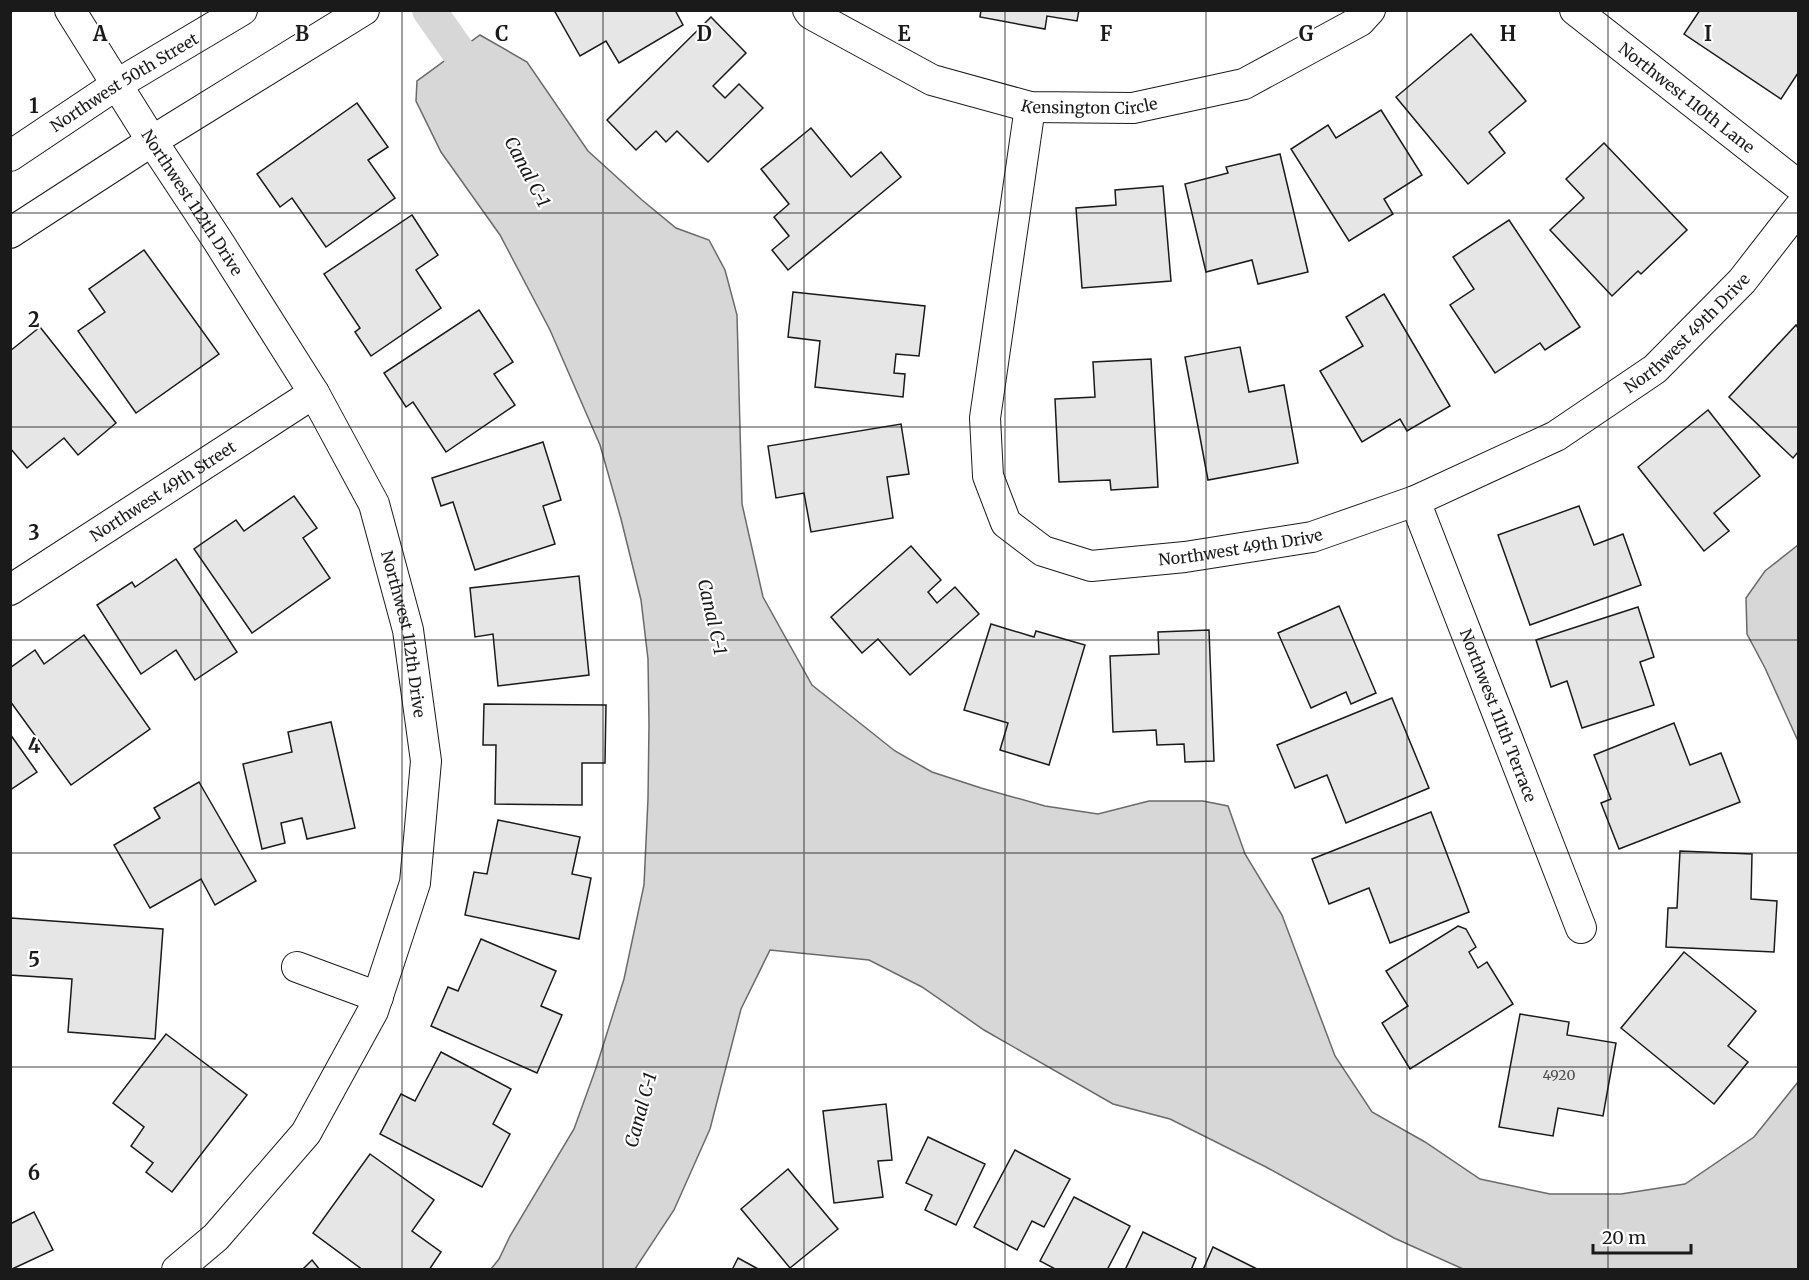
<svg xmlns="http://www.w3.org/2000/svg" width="1809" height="1280" font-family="Merriweather,serif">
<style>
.water{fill:#d7d7d7;stroke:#6a6a6a;stroke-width:1.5}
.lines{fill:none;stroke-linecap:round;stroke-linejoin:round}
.canal{stroke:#d7d7d7;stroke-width:34}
.building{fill:#e6e6e6;stroke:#1a1a1a;stroke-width:1.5}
.minor-casing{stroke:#1a1a1a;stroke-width:32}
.minor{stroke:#fff;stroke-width:30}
.grid{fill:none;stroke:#1a1a1a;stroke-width:1.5;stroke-opacity:0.55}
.labels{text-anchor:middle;stroke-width:4.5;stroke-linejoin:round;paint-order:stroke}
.number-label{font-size:14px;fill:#4d4d4d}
.street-label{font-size:16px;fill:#1a1a1a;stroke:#fff}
.water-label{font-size:18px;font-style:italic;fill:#1a1a1a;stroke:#fff}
.grid-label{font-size:20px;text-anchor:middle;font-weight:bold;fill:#1a1a1a;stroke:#fff;stroke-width:4.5;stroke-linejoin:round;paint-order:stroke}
</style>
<rect width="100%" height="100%" fill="#fff"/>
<g class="water">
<path d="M480,35L527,62L588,151L642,200L676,228L709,240L725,270L737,315L742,504L763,597L812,685L895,751L932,772L981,788L1045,806L1098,814L1149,801H1203L1228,806L1245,854L1282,915L1335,1056L1372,1112L1425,1142L1480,1179L1550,1194H1621L1685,1184L1754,1137L1798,1082V1269H1463L1394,1238L1266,1167L1170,1119L1113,1104L984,1030L922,987L869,960L770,950L741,1009L710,1129L674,1210L635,1269H491L499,1259L510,1236L574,1129L596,1068L624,979L644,885L648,799L649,725L648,659L641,600L621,519L600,445L550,330L500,235L441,152L416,101L417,81Z"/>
<path d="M1798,545V741L1765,668L1747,634L1746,598L1765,571Z"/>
</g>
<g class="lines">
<path class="canal" d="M429,10L476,77L483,90"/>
</g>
<g class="building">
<path d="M554,10H675L683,25L619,63L606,41L580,56Z"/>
<path d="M981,10H1079L1077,21L1047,16L1045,29L980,17Z"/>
<path d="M1700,10H1798V73L1781,99L1684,34Z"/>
<path d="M711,17L746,53L713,86L725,98L739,84L763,108L708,162L677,131L666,142L656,131L636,150L607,120Z"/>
<path d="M1471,34L1526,101L1489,132L1505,153L1468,184L1396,97Z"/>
<path d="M357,103L388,147L368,160L395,198L326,247L292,198L280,207L257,174Z"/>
<path d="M1381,110L1422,175L1384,199L1393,214L1349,241L1291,149L1328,125L1336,138Z"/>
<path d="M811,128L851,177L881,152L901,177L788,270L772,250L789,236L774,217L789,204L761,169Z"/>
<path d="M1604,143L1687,230L1641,274L1638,271L1612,296L1550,230L1584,198L1566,179Z"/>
<path d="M1280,154L1308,272L1258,284L1252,260L1206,272L1185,184L1228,173L1226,167Z"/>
<path d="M1163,186L1171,281L1082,288L1076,208L1116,205L1115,190Z"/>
<path d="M412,215L438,255L416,270L441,308L371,356L355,332L360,328L324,274Z"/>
<path d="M1509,220L1580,327L1545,350L1540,343L1495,373L1450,305L1474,289L1453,257Z"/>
<path d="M144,250L219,354L136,413L78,331L105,312L89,289Z"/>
<path d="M793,292L925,306L919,356L896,354L894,373L905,374L903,397L815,387L820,341L788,337Z"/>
<path d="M1384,294L1450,406L1407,431L1400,419L1362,442L1320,371L1363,346L1346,317Z"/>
<path d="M479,310L513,362L494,374L515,405L446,452L413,402L406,407L384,373Z"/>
<path d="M1796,325L1798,328V452L1793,458L1729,397Z"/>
<path d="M40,327L116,423L78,455L64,438L27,468L10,448V351Z"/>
<path d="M1240,347L1249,392L1284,385L1298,463L1208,480L1185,357Z"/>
<path d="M1151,359L1158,487L1111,490L1110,480L1059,482L1055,399L1095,397L1093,362Z"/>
<path d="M1708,410L1760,476L1714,513L1729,531L1704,551L1638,467Z"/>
<path d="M901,424L909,474L887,477L893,518L811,532L804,493L776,498L768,446Z"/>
<path d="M543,442L561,500L543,506L555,544L475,570L453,502L441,506L432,478Z"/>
<path d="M294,496L317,528L303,538L330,578L252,633L194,549L236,520L244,531Z"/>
<path d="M1579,506L1594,545L1623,534L1641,585L1530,625L1498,535Z"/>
<path d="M911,546L941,580L928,592L937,603L955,587L979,614L910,675L878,639L862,653L831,617Z"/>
<path d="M176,559L237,652L195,680L176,650L141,674L97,605L132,582L135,587Z"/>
<path d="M579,576L589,675L498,686L493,634L475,637L470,588Z"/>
<path d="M1339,606L1376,693L1351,704L1346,692L1311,708L1278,633Z"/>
<path d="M1638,607L1654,657L1640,662L1654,705L1582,728L1567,681L1551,687L1536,640Z"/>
<path d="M991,624L1034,637L1036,631L1085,645L1049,765L1000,750L1008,723L964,710Z"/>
<path d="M1209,630L1214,761L1185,762L1184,744L1157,745L1156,730L1113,732L1110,656L1159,654L1158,632Z"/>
<path d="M84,635L150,729L71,785L10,701V668L35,650L44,664Z"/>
<path d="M1392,698L1429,788L1346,823L1327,775L1295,788L1277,745Z"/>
<path d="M484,704L606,705L605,763H582V805L495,804L496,745H483Z"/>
<path d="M331,722L355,828L307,839L302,818L281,823L285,843L262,849L243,764L292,752L288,732Z"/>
<path d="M1674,723L1690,765L1721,753L1740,802L1619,849L1601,803L1611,799L1594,755Z"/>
<path d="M10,734L37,772L10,790Z"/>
<path d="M199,782L256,881L215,905L201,879L150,908L114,845L160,818L154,808Z"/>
<path d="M1431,812L1469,912L1390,943L1369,888L1329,904L1312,859Z"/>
<path d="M498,820L580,837L572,874L591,878L579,939L465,915L474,872L487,874Z"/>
<path d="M1680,851L1752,854L1751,899L1777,901L1774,952L1666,947L1668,908H1677Z"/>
<path d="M11,918L163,929L155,1039L68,1032L72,979L10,975Z"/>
<path d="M1458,926L1466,929L1476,947L1469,952L1478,968L1487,962L1513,1004L1410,1069L1382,1023L1408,1006L1386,971Z"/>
<path d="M481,939L556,971L541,1006L562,1015L537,1073L431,1026L448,987L458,991Z"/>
<path d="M1684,952L1756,1011L1728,1046L1748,1062L1714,1104L1621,1028Z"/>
<path d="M1520,1014L1569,1022L1567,1035L1616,1043L1603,1116L1558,1108L1553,1136L1499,1127Z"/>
<path d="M166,1034L247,1095L172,1192L146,1172L153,1163L131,1146L144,1127L113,1103Z"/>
<path d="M441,1052L511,1089L493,1124L510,1134L482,1187L380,1134L401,1094L415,1101Z"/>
<path d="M886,1104L892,1160L878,1161L883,1197L834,1203L823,1111Z"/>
<path d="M928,1137L985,1164L956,1225L925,1210L932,1195L906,1183Z"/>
<path d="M1015,1150L1070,1179L1044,1227L1032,1221L1017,1250L974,1227Z"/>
<path d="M370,1154L434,1200L412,1231L441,1252L429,1270H363L313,1233Z"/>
<path d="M788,1169L838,1229L790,1268L741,1209Z"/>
<path d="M1074,1197L1130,1226L1107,1270H1057L1040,1261Z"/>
<path d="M34,1212L53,1250L10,1270V1224Z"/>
<path d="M1143,1232L1196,1258L1191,1270H1125Z"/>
<path d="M1213,1247L1259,1270H1203Z"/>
<path d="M738,1258L760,1270H732Z"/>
<path d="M312,1260L320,1270H302Z"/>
</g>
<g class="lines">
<defs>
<g id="minor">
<path id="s1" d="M70,10L152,141L218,241L314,393L374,504L408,630L426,761L415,883L373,1011L306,1133L216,1237L177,1270"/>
<path id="s2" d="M808,10L811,14L932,80L1030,107L1133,108L1244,84L1360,21L1370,10"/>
<path id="s3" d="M1575,10L1798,185"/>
<path id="s4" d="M1030,107L985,418L988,476L1006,523L1043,551L1091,566L1185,557L1312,537L1415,501L1556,436L1655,369L1742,281L1798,209"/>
<path id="s5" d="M10,156L116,85L242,10"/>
<path d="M10,233L152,141L364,10"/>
<path id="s6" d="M1415,501L1581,928"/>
<path id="s7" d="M10,590L314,393"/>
<path d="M297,967L378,997"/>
</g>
</defs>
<use href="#minor" class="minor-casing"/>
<use href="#minor" class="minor"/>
</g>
<path class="grid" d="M201,10V1270M402,10V1270M603,10V1270M804,10V1270M1005,10V1270M1206,10V1270M1407,10V1270M1608,10V1270M10,213H1798M10,427H1798M10,640H1798M10,853H1798M10,1067H1798"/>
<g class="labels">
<g class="number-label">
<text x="1559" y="1080">4920</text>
</g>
<g class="street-label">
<text dy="6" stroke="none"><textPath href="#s5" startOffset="136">Northwest 50th Street</textPath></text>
<text dy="6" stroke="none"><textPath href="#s3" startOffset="142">Northwest 110th Lane</textPath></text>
<text dy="6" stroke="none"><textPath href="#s2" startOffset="304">Kensington Circle</textPath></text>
<text dy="6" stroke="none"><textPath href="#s1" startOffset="228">Northwest 112th Drive</textPath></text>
<text dy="6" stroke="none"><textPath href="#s4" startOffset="1174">Northwest 49th Drive</textPath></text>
<text dy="6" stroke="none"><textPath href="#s7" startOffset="182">Northwest 49th Street</textPath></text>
<text dy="6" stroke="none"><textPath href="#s4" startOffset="670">Northwest 49th Drive</textPath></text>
<text dy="6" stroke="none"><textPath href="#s1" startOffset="714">Northwest 112th Drive</textPath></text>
<text dy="6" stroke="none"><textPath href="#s6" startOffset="230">Northwest 111th Terrace</textPath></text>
</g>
<g class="water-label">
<text transform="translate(527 172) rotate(62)" y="6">Canal C-1</text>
<text transform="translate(712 617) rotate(77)" y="6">Canal C-1</text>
<text transform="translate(641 1110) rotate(-75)" y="6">Canal C-1</text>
</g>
</g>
<g class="grid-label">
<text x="100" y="41">A</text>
<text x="302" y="41">B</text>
<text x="502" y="41">C</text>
<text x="704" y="41">D</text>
<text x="904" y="41">E</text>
<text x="1106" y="41">F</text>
<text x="1306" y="41">G</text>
<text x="1508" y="41">H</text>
<text x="1708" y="41">I</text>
<text x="34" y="113">1</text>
<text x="34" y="327">2</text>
<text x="34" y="540">3</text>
<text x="34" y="753">4</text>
<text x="34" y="967">5</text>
<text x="34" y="1180">6</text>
</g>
<rect width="1809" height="1280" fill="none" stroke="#1a1a1a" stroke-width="24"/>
<path d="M1593 1244v9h98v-9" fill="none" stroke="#1a1a1a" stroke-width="3"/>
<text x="1602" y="1244" font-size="18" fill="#1a1a1a" stroke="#ffffff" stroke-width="4.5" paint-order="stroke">20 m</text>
</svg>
